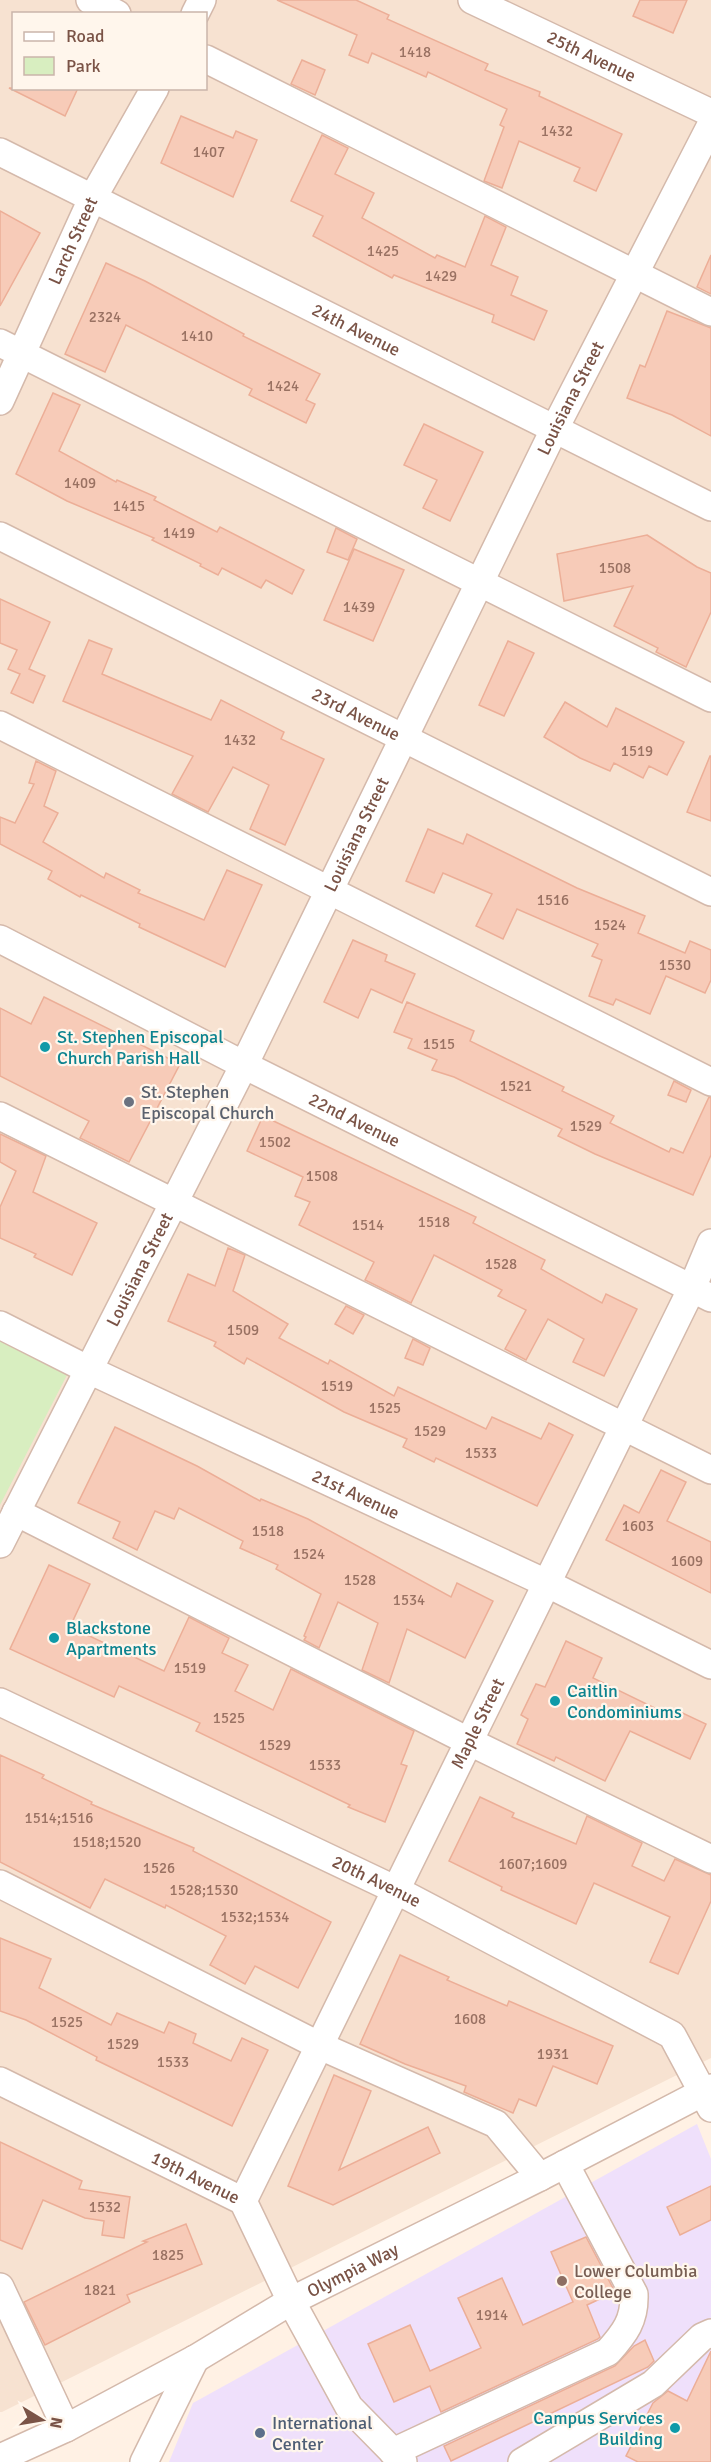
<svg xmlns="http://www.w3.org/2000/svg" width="711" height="2462" font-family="Signika,sans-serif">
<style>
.residential{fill:#f7e2d1;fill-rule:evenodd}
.education{fill:#efe0fb}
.green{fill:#d8eec0}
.building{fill:#f7cbb8;stroke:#ecae97;stroke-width:1.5}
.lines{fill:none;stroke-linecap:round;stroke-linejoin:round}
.minor-casing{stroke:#d4b9ab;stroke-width:30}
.minor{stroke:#fff;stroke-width:27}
.culture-dot{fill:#0f9aa8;stroke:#fff6ec;stroke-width:2}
.worship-dot{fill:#6b7280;stroke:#fff6ec;stroke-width:2}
.education-dot{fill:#8d6e63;stroke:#fff6ec;stroke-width:2}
.service-dot{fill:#5c6f8a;stroke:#fff6ec;stroke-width:2}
.labels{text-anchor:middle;stroke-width:4.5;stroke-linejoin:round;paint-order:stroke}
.number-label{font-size:15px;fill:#997162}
.street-label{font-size:18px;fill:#7a5346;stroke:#fff6ec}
.culture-label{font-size:18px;fill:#0d838f;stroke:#fff6ec;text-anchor:start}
.worship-label{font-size:18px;fill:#5b616d;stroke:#fff6ec;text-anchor:start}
.education-label{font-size:18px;fill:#785e54;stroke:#fff6ec;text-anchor:start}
.service-label{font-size:18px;fill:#4e5e75;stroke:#fff6ec;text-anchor:start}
</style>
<rect width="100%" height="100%" fill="#fff1e4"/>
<path class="residential" d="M0,0H711V2058L2,2412H0ZM14,14H206V88H14Z"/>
<path class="education" d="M697,2124L711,2159V2462H169L193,2403Z"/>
<path class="green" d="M0,1341L67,1375L0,1505Z"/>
<g class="building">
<path d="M277,0H356L389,15L387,19L488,64L485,70L540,92L539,96L622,134L596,191L574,181L580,168L519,141L502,188L484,181L504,127L500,125L507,109L428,72L426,77L372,53L368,63L349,55L357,35Z"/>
<path d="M640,0H687L673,33L633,16Z"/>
<path d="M302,60L325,70L315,95L291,84Z"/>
<path d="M9,88H78L65,116Z"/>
<path d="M181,116L233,138L236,131L257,140L233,197L161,163Z"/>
<path d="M322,135L348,148L335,174L374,193L362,218L435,258L437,255L465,267L485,216L506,227L491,265L518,277L511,295L547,311L534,340L492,322L494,315L394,275L392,278L313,236L323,216L291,201Z"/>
<path d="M0,211L40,233L0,306Z"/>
<path d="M711,255V294L697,287Z"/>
<path d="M106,263L145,281L244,334L243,336L320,374L306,400L315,404L306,423L249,395L252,389L126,325L105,372L65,354Z"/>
<path d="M667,311L711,328V436L672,415L627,398L640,365L645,367Z"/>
<path d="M53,393L80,405L59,451L116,482L117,480L156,497L154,500L217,532L220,527L304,570L292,594L266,580L261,588L222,568L218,575L200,566L201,564L152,540L154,538L67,501L16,474Z"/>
<path d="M424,424L483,452L450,521L423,508L437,480L404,465Z"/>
<path d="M336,528L357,539L348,560L327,552Z"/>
<path d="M647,535L697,567L711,573V612L686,667L656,652L658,648L614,626L633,586L564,601L557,554Z"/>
<path d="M354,549L404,570L373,641L324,620Z"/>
<path d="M0,599L50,622L29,669L45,676L33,703L11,693L20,674L8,669L17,650L0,643Z"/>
<path d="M89,640L112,649L102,674L211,720L221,700L284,732L281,739L324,759L285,845L250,829L269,785L233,767L208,812L172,794L193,756L63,701Z"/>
<path d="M508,641L534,653L504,716L479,705Z"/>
<path d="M565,702L607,727L616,708L684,742L667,775L649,766L643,778L614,763L610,771L580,758L544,737Z"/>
<path d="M710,756H711V821L687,812Z"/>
<path d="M36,761L56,771L44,806L58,813L43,842L104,878L106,873L140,890L138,893L204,920L227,870L262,885L225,967L139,927L140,924L81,895L80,897L48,879L52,871L0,844V817L15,823L34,784L29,783Z"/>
<path d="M428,829L463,844L467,834L577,888L645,916L638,933L685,953L690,941L711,950V980L705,993L666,976L650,1014L616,999L613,1005L589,996L602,960L592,956L598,944L517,909L503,939L476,926L492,894L443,873L434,893L406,881Z"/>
<path d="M353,940L387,955L385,961L415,974L402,1003L371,989L358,1018L324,1002Z"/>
<path d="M44,997L180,1064L129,1162L80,1138L89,1121L0,1076V1008L31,1024Z"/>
<path d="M407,1002L474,1031L470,1041L564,1087L562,1091L614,1116L610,1123L669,1152L671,1148L683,1153L709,1097L711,1098V1155L693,1195L595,1154L558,1136L562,1129L454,1077L432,1070L437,1060L408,1048L412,1039L394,1032Z"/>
<path d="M674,1081L691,1090L686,1102L668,1095Z"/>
<path d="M263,1116L476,1217L473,1223L545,1260L541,1269L602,1303L606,1294L637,1309L604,1376L573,1362L584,1339L548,1319L526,1360L505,1349L526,1310L498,1296L502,1290L434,1255L411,1303L365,1280L374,1262L299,1225L310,1202L295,1196L303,1177L247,1151Z"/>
<path d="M0,1134L46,1156L33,1192L97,1223L72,1275L34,1257L36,1254L0,1238V1207L16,1171L0,1162Z"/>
<path d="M228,1248L245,1255L233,1291L288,1324L279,1338L328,1364L330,1360L394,1396L398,1387L486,1429L492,1417L541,1439L549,1423L573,1435L537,1506L436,1458L434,1462L403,1447L407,1439L344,1412L247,1358L244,1364L214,1346L216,1342L168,1321L188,1274L215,1286Z"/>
<path d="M346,1306L364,1315L353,1334L335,1324Z"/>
<path d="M413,1339L430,1348L423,1365L405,1358Z"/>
<path d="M115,1427L197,1466L260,1501L261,1499L308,1519L451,1597L457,1583L493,1601L465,1658L407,1629L389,1683L362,1670L378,1623L338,1602L319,1648L304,1640L306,1637L304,1636L321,1594L276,1569L278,1565L240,1548L243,1541L179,1508L174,1519L155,1511L137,1550L113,1538L120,1522L78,1503Z"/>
<path d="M661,1470L686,1482L667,1521L711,1542V1593L606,1540L624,1505L639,1513Z"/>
<path d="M49,1565L90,1584L70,1627L164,1671L189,1617L229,1638L222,1653L248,1665L235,1691L273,1710L291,1669L414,1731L401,1764L407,1766L385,1822L348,1807L350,1805L196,1731L200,1723L119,1686L114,1697L10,1649Z"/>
<path d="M566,1641L602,1658L593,1678L671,1716L674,1709L706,1724L690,1759L630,1731L605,1781L556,1757L554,1761L517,1744L528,1719L521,1715L536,1684L545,1687Z"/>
<path d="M0,1755L44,1775L42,1778L92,1802L91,1804L194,1848L193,1851L331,1922L298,1988L255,1966L245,1984L210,1965L226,1936L166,1905L165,1908L105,1879L90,1908L0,1862Z"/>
<path d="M480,1797L514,1813L512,1817L576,1844L587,1816L642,1843L632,1866L664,1881L675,1859L711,1875V1901L678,1974L650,1962L670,1917L594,1883L576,1924L501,1890L502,1887L449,1861Z"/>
<path d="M0,1938L51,1959L39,1988L111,2025L117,2013L164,2033L169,2022L196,2034L193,2043L231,2061L242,2038L268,2050L232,2126L96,2060L97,2057L26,2020L0,2011Z"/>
<path d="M400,1955L449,1977L447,1980L507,2006L509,2001L613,2046L597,2084L553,2066L536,2106L519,2099L513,2113L464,2092L466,2086L405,2064L360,2044Z"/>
<path d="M334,2075L371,2091L339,2170L428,2127L440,2153L333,2205L288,2186Z"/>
<path d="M0,2142L82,2181L79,2189L130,2197L124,2238L102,2235L104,2221L85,2218L43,2200L22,2249L0,2240Z"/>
<path d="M711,2186V2220L680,2235L667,2207Z"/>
<path d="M186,2224L202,2264L127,2295L130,2302L45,2345L24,2302L147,2242L143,2241Z"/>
<path d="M586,2237L615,2292L587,2305L600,2337L598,2339L441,2412L430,2386L394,2402L368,2344L410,2325L430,2371L481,2348L458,2298L502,2278L523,2325L573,2302L551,2252Z"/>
<path d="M645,2340L654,2361L648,2367L451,2461L444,2446L615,2366L634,2346Z"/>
<path d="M711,2351V2462H638L626,2456L653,2403L668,2391L687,2401Z"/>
</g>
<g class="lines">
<defs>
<g id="minor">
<path d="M90,0L117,14"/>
<path id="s1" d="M472,0L711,113"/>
<path d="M195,14L202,0"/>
<path d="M206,59L711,312"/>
<path id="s2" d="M0,152L711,507"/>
<path d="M0,343L711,698"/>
<path id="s3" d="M0,401L92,199L155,88"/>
<path id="s4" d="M0,536L711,892"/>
<path d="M0,725L711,1082"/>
<path id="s5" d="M0,939L244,1065L711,1298"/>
<path d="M0,1116L711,1470"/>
<path id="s6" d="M0,1325L89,1370L546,1583L711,1665"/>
<path d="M16,1512L468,1741L711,1859"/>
<path id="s7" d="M0,1544L244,1065L554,430L711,125"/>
<path id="s8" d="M0,1702L394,1889L672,2035L711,2108"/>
<path d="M0,1884L318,2045L496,2124L540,2177"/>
<path id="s9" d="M0,2081L243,2201L291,2301L349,2407L403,2462"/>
<path id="s10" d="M243,2201L692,1288L711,1243"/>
<path d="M0,2287L66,2428"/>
<path d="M393,2452L608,2352C625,2333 635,2320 634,2294L565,2164"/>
<path id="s11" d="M0,2458L66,2428L195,2359L291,2301L540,2177L711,2088"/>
<path d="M144,2462L195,2359"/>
<path d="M522,2462L653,2384L702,2337L711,2333"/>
</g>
</defs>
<use href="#minor" class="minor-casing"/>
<use href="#minor" class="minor"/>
</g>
<g class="culture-dot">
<circle cx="45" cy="1047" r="6"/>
<circle cx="54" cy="1638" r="6"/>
<circle cx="555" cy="1701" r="6"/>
<circle cx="675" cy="2428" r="6"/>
</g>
<circle class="worship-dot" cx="129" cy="1102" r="6"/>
<circle class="education-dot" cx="562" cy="2281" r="6"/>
<circle class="service-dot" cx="260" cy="2433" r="6"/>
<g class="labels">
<g class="number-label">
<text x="415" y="57">1418</text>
<text x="557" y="136">1432</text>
<text x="209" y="157">1407</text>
<text x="383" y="256">1425</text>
<text x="441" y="281">1429</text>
<text x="105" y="322">2324</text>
<text x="197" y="341">1410</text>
<text x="283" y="391">1424</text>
<text x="80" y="488">1409</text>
<text x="129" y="511">1415</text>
<text x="179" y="538">1419</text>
<text x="615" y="573">1508</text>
<text x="359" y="612">1439</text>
<text x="240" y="745">1432</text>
<text x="637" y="756">1519</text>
<text x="553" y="905">1516</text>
<text x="610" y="930">1524</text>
<text x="675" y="970">1530</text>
<text x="439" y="1049">1515</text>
<text x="516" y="1091">1521</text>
<text x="586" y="1131">1529</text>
<text x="275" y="1147">1502</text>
<text x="322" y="1181">1508</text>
<text x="434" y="1227">1518</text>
<text x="368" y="1230">1514</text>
<text x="501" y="1269">1528</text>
<text x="243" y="1335">1509</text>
<text x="337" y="1391">1519</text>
<text x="385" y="1413">1525</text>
<text x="430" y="1436">1529</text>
<text x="481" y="1458">1533</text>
<text x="638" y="1531">1603</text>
<text x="268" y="1536">1518</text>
<text x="309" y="1559">1524</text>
<text x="687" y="1566">1609</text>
<text x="360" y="1585">1528</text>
<text x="409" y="1605">1534</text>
<text x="190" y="1673">1519</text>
<text x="229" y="1723">1525</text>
<text x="275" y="1750">1529</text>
<text x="325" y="1770">1533</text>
<text x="59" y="1823">1514;1516</text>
<text x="107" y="1847">1518;1520</text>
<text x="533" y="1869">1607;1609</text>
<text x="159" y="1873">1526</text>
<text x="204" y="1895">1528;1530</text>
<text x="255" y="1922">1532;1534</text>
<text x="470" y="2024">1608</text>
<text x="67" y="2027">1525</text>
<text x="123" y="2049">1529</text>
<text x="553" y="2059">1931</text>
<text x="173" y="2067">1533</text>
<text x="105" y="2212">1532</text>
<text x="168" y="2260">1825</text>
<text x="100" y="2295">1821</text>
<text x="492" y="2320">1914</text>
</g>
<g class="street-label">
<text dy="6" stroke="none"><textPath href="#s1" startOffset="132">25th Avenue</textPath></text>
<text dy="6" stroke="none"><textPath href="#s3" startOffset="176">Larch Street</textPath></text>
<text dy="6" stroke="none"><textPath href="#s2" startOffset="398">24th Avenue</textPath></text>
<text dy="6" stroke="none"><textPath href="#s7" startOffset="1280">Louisiana Street</textPath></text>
<text dy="6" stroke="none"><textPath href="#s4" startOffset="398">23rd Avenue</textPath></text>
<text dy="6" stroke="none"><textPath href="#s7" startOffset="794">Louisiana Street</textPath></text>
<text dy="6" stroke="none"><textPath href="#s5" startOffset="398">22nd Avenue</textPath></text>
<text dy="6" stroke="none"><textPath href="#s7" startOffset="308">Louisiana Street</textPath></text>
<text dy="6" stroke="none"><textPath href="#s6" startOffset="394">21st Avenue</textPath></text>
<text dy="6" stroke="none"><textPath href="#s10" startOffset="532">Maple Street</textPath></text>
<text dy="6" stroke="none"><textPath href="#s8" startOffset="417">20th Avenue</textPath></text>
<text dy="6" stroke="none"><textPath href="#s9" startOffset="218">19th Avenue</textPath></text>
<text dy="6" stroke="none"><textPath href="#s11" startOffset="400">Olympia Way</textPath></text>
</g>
<g class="culture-label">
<text x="57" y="1043">St. Stephen Episcopal<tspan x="57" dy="21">Church Parish Hall</tspan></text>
<text x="66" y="1634">Blackstone<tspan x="66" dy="21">Apartments</tspan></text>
<text x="567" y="1697">Caitlin<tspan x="567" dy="21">Condominiums</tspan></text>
<text x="663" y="2424" text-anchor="end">Campus Services<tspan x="663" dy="21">Building</tspan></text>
</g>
<g class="worship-label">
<text x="141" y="1098">St. Stephen<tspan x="141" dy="21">Episcopal Church</tspan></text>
</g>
<g class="education-label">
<text x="574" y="2277">Lower Columbia<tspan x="574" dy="21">College</tspan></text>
</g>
<g class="service-label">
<text x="272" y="2429">International<tspan x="272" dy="21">Center</tspan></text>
</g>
</g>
<rect x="12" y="12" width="195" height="78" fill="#fff6ec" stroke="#cab5aa" stroke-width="1.5"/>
<rect x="24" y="32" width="30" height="9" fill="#ffffff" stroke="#cab5aa" stroke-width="1.5"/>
<text x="66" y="42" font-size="18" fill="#7a5346">Road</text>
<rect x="24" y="57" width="30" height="18" fill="#d8eec0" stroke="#cab5aa" stroke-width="1.5"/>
<text x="66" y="72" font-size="18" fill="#7a5346">Park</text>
<g transform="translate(42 2420) rotate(101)" stroke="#fff6ec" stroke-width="4.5" paint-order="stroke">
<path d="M0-4.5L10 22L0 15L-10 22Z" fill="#7a5346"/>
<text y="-9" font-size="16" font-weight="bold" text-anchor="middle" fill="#7a5346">N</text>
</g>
</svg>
